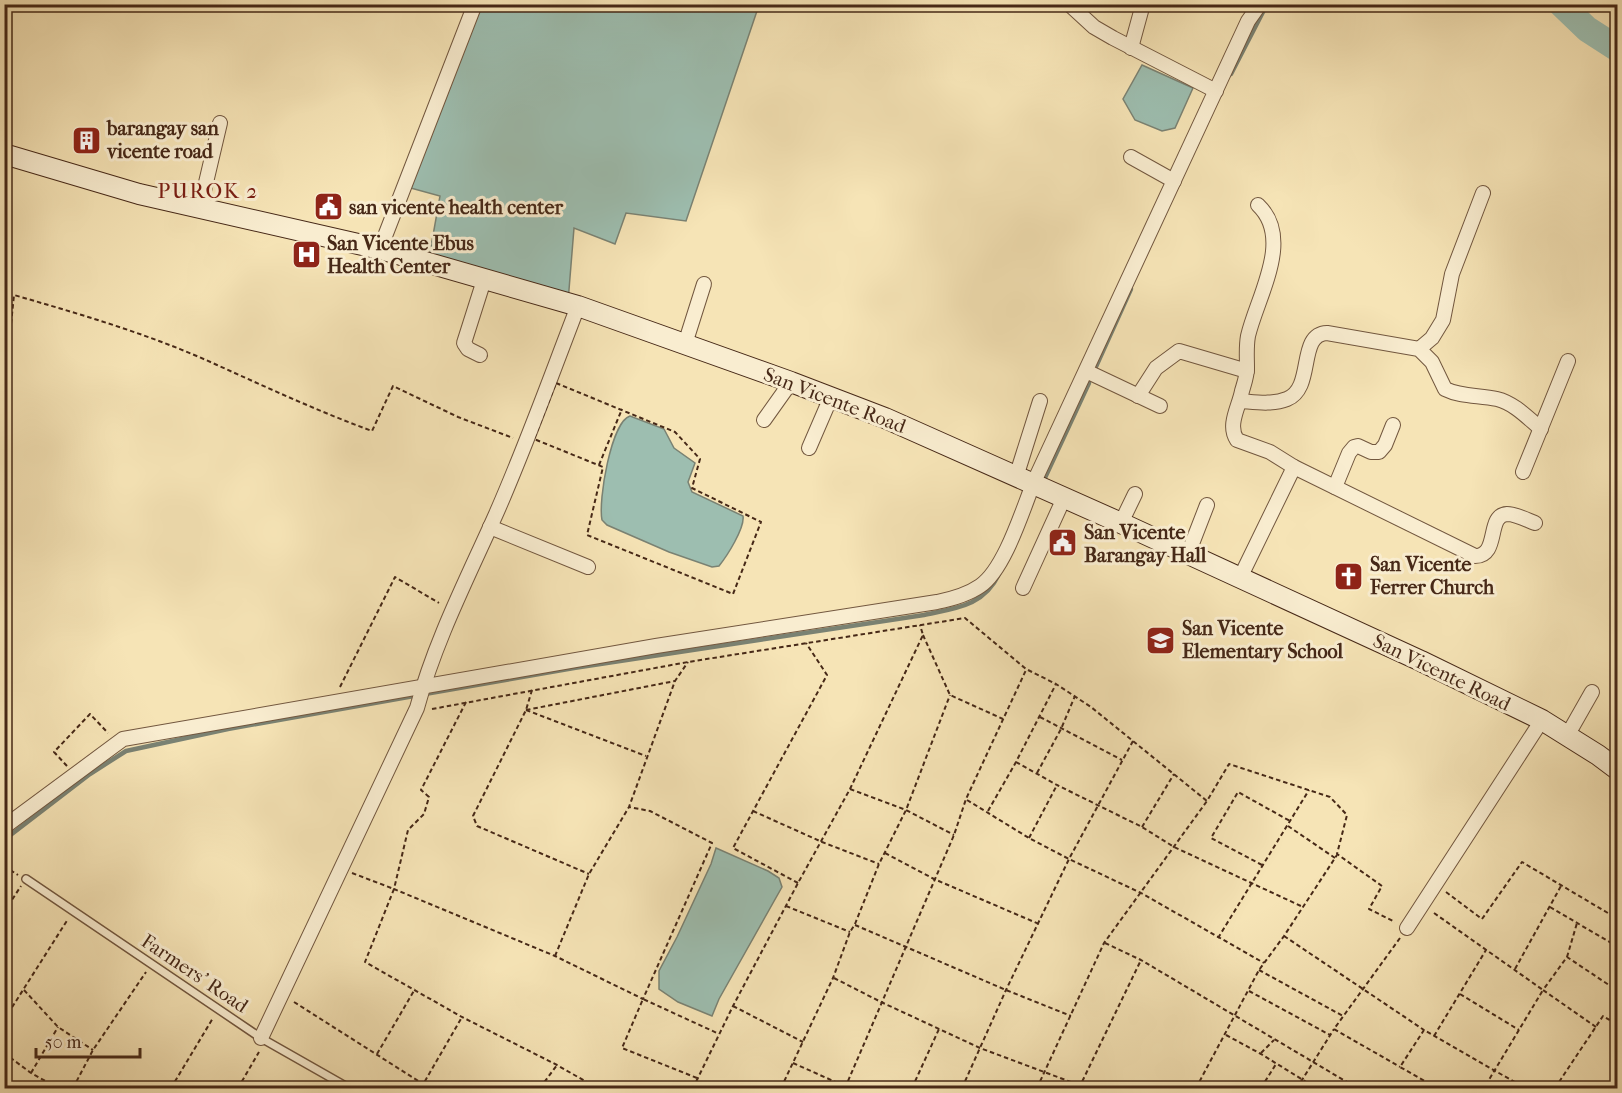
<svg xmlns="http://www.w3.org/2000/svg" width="1622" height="1093" font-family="'IM FELL French Canon',serif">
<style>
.water{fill:#9dbeb0;stroke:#7a8273;stroke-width:1.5}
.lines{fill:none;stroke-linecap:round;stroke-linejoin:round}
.stream{stroke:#7a8273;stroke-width:4.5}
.river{stroke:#9dbeb0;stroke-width:26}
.lane-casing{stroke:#72573f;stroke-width:10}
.street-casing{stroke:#72573f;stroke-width:16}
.secondary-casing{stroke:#462817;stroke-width:22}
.path{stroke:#462817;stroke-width:2;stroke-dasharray:4.5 3;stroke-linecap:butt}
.lane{stroke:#f9edd0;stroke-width:7}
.street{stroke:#f9edd0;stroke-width:14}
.secondary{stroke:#f9edd0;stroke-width:20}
.labels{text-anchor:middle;stroke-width:6;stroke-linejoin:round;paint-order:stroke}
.poi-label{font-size:20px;font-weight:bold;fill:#462817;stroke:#f9edd0;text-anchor:start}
.street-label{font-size:20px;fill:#462817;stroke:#f9edd0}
.neighbourhood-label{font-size:21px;letter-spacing:1.5px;fill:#7a1f14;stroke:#f9edd0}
</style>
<rect width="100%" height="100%" fill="#f6e4b6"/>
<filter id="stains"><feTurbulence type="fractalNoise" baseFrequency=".00333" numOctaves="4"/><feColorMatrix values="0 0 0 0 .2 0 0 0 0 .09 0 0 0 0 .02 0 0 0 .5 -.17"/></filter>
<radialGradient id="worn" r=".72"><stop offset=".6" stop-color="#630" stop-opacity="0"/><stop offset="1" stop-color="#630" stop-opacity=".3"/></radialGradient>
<g class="water">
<path d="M478,5H759L686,221L626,213L615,244L574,228L568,302L429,258L440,196L407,187Z"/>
<path d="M1142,65L1193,88L1175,128L1162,131L1135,120L1123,99Z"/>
<path d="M630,416L664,429L674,448L695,463L688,482L692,492L743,516C745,528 727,556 719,566L712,567L669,552L607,525L602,520C598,501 611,422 630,416Z"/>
<path d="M716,848L768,871L779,878L782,887L719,999L712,1016L678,1002L659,989V971L677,937L711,864Z"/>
</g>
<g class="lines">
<g class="stream">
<path d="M1231,74L1264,10"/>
<path d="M1094,371L1131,289"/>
<path d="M1043,482L1089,383"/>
<path d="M425,694L574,668L924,615C956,608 984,606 999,574"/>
<path d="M4,840L90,774L126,751L228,729L414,696"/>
</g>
<path class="river" d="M1561,4L1587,29L1618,49"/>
<defs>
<path id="lane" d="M26,879L261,1038L349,1088"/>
<g id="street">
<path d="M1069,4L1094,27L1113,38L1216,91"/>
<path d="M1131,48L1143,4"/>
<path d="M1131,157L1174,181"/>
<path d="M1258,205C1294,239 1257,297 1248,336C1246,347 1247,357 1247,368C1247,376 1244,384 1242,391C1239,407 1227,425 1237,440L1270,452L1294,467L1475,556C1500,556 1486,515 1507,514C1516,514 1527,520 1535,523"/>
<path d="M200,208L220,123"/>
<path d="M380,249L475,4"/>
<path d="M685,344L704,284"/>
<path d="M1419,349L1432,338L1443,320L1452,274L1483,193"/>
<path d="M480,355L468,349L464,343L484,280"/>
<path d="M1086,371L1160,406"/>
<path d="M1138,396L1156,368L1179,351L1247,371"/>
<path d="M1240,401C1255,402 1272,405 1287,399C1315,388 1297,334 1327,333L1419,349L1432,362L1445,389C1461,397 1480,395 1497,399C1514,403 1528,418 1541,429"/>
<path d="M764,420L791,382"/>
<path d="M809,448L831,397"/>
<path d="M1523,472L1568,361"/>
<path d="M1016,477L1040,401"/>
<path d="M1335,487L1349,453L1354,447L1358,446L1371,452H1379L1385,445L1393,425"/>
<path d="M1121,523L1135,494"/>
<path d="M490,527L588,567"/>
<path d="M1188,554L1207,505"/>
<path d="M1240,578L1294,467"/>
<path d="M1023,588L1064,498"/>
<path d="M1567,736L1592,692"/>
<path d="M4,827L123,739L656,646L937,602C952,599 967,595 980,586C1004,570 1022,512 1033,484L1248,21L1260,4"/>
<path d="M1407,928L1542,720"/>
<path d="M261,1038L417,708C435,641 468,577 496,514C526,446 551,376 578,306"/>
</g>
<path id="secondary" d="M4,154L139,194L380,249L578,306L791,382L885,418L1121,523L1421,661L1542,720L1598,755L1618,770"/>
</defs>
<use href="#lane" class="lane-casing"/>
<use href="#street" class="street-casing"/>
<use href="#secondary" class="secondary-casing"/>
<g class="path">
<path d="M4,324H11L14,295C83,315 152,335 217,365C268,388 320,412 372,431L393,386L458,417L513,438"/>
<path d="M556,383L675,432L700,459L692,488L761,522L733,594L587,535L603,467L534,439Z"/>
<path d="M599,465L622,409"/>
<path d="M923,635L950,695L1003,719"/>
<path d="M340,687L395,577L439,603"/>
<path d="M532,690L526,710L473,816L477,826L589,874"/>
<path d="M466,702L421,790L429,797L424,814L408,830L394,889L555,956L643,999L712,843L650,811L629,807"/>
<path d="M432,709L688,662L965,618L1026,669L1056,684L1091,707L1207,801L1229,764L1330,797L1347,815L1337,854L1382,886L1369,909L1395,922"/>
<path d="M526,710L675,681"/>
<path d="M526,710L646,756"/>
<path d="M1040,717L1122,760"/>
<path d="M1016,762L1057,785L1142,827L1174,847L1303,907"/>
<path d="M67,766L54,752L90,714L108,733"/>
<path d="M1037,773L1061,729L1075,696"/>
<path d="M850,789L906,810L954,835"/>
<path d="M967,800L1029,838L1069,859L1141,893L1264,963"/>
<path d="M753,811L822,842L879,864"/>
<path d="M988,811L1016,762L1056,684"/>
<path d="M1288,826L1335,858"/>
<path d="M1142,827L1174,774"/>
<path d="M1029,838L1057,785"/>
<path d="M885,853L934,879L1039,924"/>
<path d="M1262,865L1211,838L1238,792L1290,821"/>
<path d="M4,866L18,875"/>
<path d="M352,873L394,889L365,962L462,1017L557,1065L597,1088"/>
<path d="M798,883L733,848L827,675L806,643"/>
<path d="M1446,892L1482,919L1522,862L1618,919"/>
<path d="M786,906L850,932"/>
<path d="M1550,907L1618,947"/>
<path d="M4,912L21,886"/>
<path d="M1434,913L1543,990L1484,1088"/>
<path d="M855,925L1006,990L1071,1016"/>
<path d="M1284,936L1424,1030"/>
<path d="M1218,938L1309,790"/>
<path d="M1400,938L1334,1029L1400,1067"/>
<path d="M1105,943L1141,960L1357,1088"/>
<path d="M555,956L589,874L629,807L675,681L688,662"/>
<path d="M1567,957L1577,923"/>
<path d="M1515,969L1561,886"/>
<path d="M1259,970L1343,1016"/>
<path d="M834,978L881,1002L980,1048L1087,1088"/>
<path d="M24,990L58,1027L93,1050"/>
<path d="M1249,991L1330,1035"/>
<path d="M1460,994L1519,1030"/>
<path d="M294,1002L423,1084"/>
<path d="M733,1006L803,1042"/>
<path d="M4,1020L68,919"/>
<path d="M1596,1027L1543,990L1567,957L1618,991"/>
<path d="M1226,1035L1261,1054L1316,1088"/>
<path d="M1434,1036L1486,950"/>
<path d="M4,1053L31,1073L58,1088"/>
<path d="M1261,1053L1274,1040"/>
<path d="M377,1054L415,989"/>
<path d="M793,1063L849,1088"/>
<path d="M31,1073L58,1027"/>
<path d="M697,1078L622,1048L643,999L717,1033"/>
<path d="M318,1084L325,1088"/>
<path d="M73,1088L93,1050L146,972"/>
<path d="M171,1088L213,1018"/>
<path d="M238,1088L259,1052"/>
<path d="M421,1088L462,1017"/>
<path d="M540,1088L557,1065"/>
<path d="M693,1088L733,1006L798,883L850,789L923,635L920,625"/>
<path d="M781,1088L833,978L850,932L855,924L879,864L906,810L950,695"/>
<path d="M845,1088L954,835L966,799L1026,670"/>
<path d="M912,1088L939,1029"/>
<path d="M962,1088L1006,990L1069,859L1133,741"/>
<path d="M1037,1088L1104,943L1207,801"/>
<path d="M1079,1088L1141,960"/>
<path d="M1196,1088L1259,970L1284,936L1337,855"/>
<path d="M1261,1088L1276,1064"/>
<path d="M1297,1088L1334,1029"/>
<path d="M1437,1088L1400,1067L1424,1030L1525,1088"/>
<path d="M1555,1088L1603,1016L1618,1025"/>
</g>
<use href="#lane" class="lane"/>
<use href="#street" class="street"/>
<use href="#secondary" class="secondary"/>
</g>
<defs>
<symbol id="building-square" viewBox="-11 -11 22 22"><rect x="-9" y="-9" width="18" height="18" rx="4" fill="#8f2418" stroke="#f9edd0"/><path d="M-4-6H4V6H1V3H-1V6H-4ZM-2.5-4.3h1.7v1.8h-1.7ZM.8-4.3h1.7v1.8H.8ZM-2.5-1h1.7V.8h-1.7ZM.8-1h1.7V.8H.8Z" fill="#fff"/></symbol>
<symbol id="civic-square" viewBox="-11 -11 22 22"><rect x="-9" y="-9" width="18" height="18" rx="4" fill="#8f2418" stroke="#f9edd0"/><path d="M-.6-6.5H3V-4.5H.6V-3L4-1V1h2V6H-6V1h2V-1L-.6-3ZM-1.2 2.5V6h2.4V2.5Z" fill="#fff"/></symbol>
<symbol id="hospital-square" viewBox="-11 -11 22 22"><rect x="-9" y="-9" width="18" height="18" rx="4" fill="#8f2418" stroke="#f9edd0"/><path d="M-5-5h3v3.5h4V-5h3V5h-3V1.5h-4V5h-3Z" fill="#fff"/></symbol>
<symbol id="church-square" viewBox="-11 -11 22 22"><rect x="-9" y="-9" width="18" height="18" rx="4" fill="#8f2418" stroke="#f9edd0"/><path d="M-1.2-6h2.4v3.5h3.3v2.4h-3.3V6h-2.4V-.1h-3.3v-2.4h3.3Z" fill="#fff"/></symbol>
<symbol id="school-square" viewBox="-11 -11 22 22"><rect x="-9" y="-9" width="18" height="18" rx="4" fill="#8f2418" stroke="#f9edd0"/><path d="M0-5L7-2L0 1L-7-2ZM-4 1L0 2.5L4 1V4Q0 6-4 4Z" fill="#fff"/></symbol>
</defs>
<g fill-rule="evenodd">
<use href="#building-square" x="70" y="124" width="33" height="33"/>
<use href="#civic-square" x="312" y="190" width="33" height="33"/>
<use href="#hospital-square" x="290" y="238" width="33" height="33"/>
<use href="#civic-square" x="1046" y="526" width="33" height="33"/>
<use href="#church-square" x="1332" y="560" width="33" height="33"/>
<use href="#school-square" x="1144" y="624" width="33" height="33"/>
</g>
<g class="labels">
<g class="poi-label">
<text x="107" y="135">barangay san<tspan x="107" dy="23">vicente road</tspan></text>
<text x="349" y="214">san vicente health center</text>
<text x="327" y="250">San Vicente Ebus<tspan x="327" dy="23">Health Center</tspan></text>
<text x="1084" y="539">San Vicente<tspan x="1084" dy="23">Barangay Hall</tspan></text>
<text x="1370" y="571">San Vicente<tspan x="1370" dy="23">Ferrer Church</tspan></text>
<text x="1182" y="635">San Vicente<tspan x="1182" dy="23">Elementary School</tspan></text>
</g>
<g class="street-label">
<text transform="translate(835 400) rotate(21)" y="7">San Vicente Road</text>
<text transform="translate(1442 672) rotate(26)" y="7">San Vicente Road</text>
<text transform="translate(195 973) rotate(34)" y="7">Farmers' Road</text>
</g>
<g class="neighbourhood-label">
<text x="208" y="198">PUROK 2</text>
</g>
</g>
<rect width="1622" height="1093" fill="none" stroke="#f6e4b6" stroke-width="24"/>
<rect x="6" y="6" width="1610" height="1081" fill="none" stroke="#462817" stroke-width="3"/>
<rect x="12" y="12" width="1598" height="1069" fill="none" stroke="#462817" stroke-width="1.5"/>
<path d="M36 1048v9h104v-9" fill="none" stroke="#462817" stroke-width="3"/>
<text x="45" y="1048" font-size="18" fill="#462817" stroke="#f9edd0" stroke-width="4.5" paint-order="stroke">50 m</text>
<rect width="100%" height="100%" filter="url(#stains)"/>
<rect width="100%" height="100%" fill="url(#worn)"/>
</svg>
